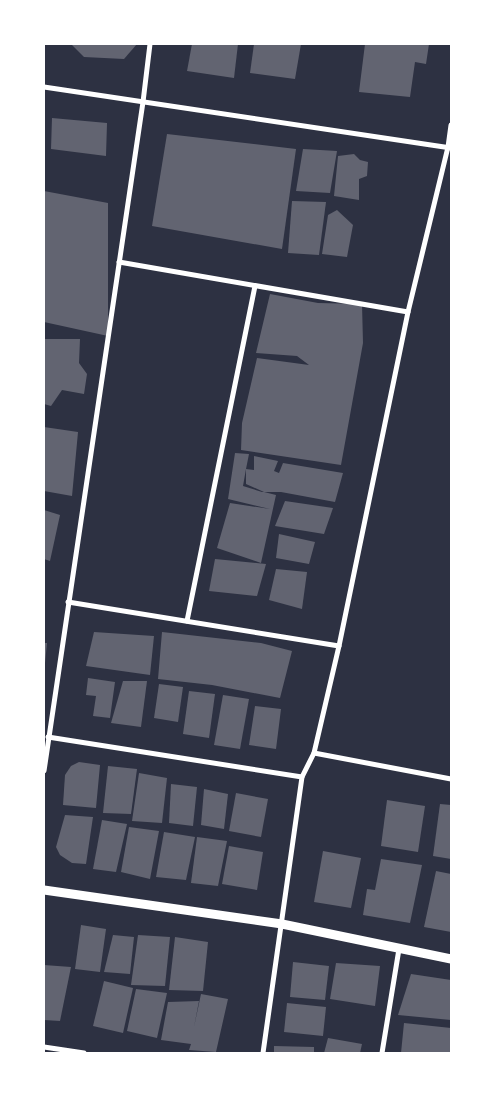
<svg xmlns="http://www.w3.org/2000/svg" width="495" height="1097" font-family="Poppins,sans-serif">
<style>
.building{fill:#626471}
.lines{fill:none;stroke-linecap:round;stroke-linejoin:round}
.minor{stroke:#fff;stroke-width:5}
.tertiary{stroke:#fff;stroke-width:9}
</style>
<rect width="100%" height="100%" fill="#2d3142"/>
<g class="building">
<path d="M71,44H137L124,59L84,57Z"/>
<path d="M192,44H238L234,78L187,71Z"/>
<path d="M254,44H301L295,79L250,73Z"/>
<path d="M365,44H429L426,64L415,62L410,97L359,92Z"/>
<path d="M52,118L107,123L106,156L51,149Z"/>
<path d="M167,134L296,149L282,249L152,226Z"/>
<path d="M303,149L337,151L330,193L296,191Z"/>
<path d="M354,154L360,160L368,162L367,176L359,179V200L334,196L338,156Z"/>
<path d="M44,191L108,203V336L44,322Z"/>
<path d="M292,201L326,202L319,255L288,253Z"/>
<path d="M337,210L353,225L347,257L322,254L328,215Z"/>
<path d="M270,294L318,303L362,304L363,343L341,465L241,450L242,423L257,358L309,365L297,356L256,353Z"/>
<path d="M44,339H80L79,363L87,374L84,394L62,390L51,406L44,404Z"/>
<path d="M44,427L78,432L72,496L44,491Z"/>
<path d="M235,453L249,454L246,469L254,470V456L278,461L274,471L279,473L283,463L343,473L335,502L281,492H264L246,484V469L243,486L262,492H264L276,495L261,563L217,548L230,503L270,509L228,499Z"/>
<path d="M285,501L333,508L324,534L275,526Z"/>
<path d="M44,510L60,515L50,561L44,559Z"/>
<path d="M279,534L315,542L309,564L276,558Z"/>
<path d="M215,559L266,564L257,596L209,591Z"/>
<path d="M276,569L307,572L302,609L269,600Z"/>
<path d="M94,632L154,636L150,675L86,666Z"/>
<path d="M162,632L261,643L292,651L280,698L212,685L158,679Z"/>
<path d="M44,643H47L45,663H44Z"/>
<path d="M88,678L115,682L110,718L93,716L96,696L86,695Z"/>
<path d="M123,681H147L141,727L111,723Z"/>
<path d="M159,684L183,687L178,722L154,718Z"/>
<path d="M189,691L215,694L209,738L183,734Z"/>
<path d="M223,695L249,699L240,749L214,745Z"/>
<path d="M255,706L281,709L276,749L249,745Z"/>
<path d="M79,762L100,765L96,808L63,805L65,775L71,766Z"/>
<path d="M108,766L137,769L131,814L103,813Z"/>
<path d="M139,773L167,778L162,823L132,821Z"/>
<path d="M171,784L197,787L193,826L169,823Z"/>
<path d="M204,789L228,794L224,829L201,825Z"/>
<path d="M236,793L268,799L261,837L229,831Z"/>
<path d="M387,800L425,806L418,852L381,846Z"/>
<path d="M440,804L451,805V859L433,856Z"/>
<path d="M65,815L93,817L86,864L72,863L60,855L56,847Z"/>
<path d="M102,820L127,824L116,872L93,869Z"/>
<path d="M129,827L159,831L150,879L121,872Z"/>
<path d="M164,832L195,837L186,880L156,877Z"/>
<path d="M197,837L227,841L218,886L191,883Z"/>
<path d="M229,846L263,852L257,890L222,884Z"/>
<path d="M323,851L361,858L351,908L314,902Z"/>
<path d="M381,859L422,865L410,923L363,915L367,889L375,890Z"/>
<path d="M436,871L451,874V932L424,927Z"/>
<path d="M81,925L106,929L100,972L75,969Z"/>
<path d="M113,935L134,937L130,974L104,972Z"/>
<path d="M138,935L170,937L165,986L131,985Z"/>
<path d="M175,937L208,942L203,991L169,990Z"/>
<path d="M293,962L329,966L325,1000L290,997Z"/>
<path d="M336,963L380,966L375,1006L330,999Z"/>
<path d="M44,965L71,967L60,1021L44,1020Z"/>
<path d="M411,974L451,980V1020L398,1015Z"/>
<path d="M104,981L133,988L123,1033L93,1026Z"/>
<path d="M136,989L167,993L157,1038L127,1031Z"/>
<path d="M201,994L228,999L216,1052L189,1050L191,1044L161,1040L168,1002L199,1001L194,1027Z"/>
<path d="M287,1003L326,1007L323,1036L284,1032Z"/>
<path d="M404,1023L451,1028V1053H401Z"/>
<path d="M328,1038L362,1044L360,1053H324Z"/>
<path d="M274,1046L314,1047V1053H274Z"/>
</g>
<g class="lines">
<g class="minor">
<path d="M44,87L451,148"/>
<path d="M119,262L408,312"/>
<path d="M68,602L339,646"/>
<path d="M187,621L255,286"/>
<path d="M48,737L302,777"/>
<path d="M314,753L451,779"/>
<path d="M44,771L143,102L150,44"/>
<path d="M44,1047L84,1053"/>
<path d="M263,1053L302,777L314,753L339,646L408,312L448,147L451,125"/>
<path d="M382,1053L399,949"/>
</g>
<path class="tertiary" d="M44,890L282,924L451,959"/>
</g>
<rect width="495" height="1097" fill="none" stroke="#ffffff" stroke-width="90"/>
</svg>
